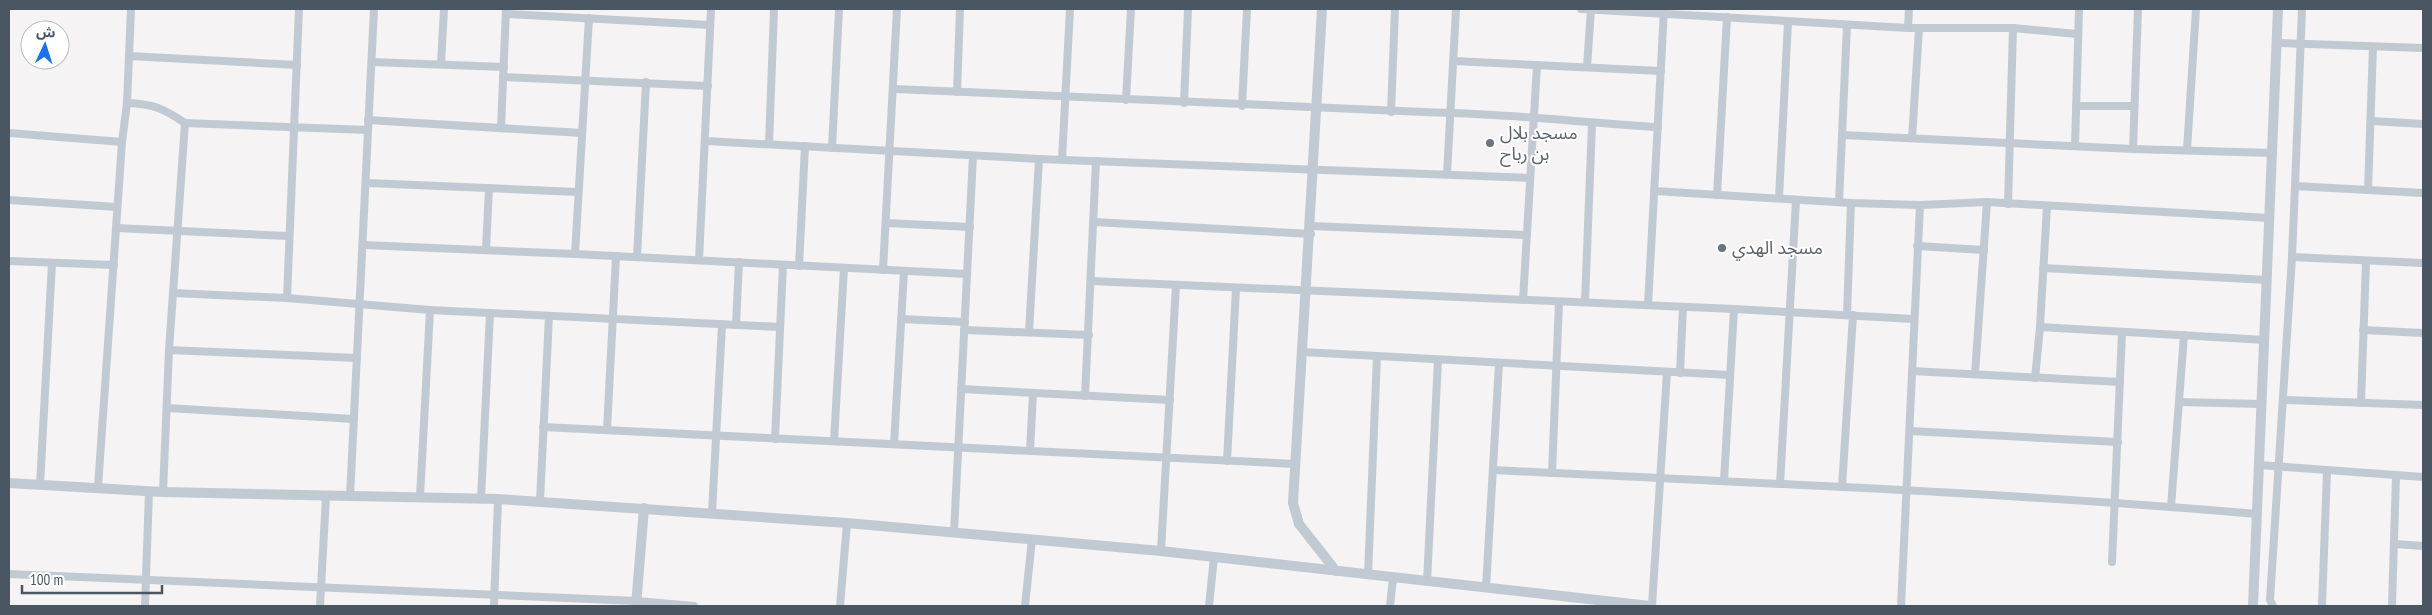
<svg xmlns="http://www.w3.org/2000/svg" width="2432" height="615" font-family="'PT Sans Narrow','Noto Sans Arabic',sans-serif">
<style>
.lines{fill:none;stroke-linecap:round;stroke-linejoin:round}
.minor{stroke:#c1cad2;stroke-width:8}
.tertiary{stroke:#c1cad2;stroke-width:10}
.worship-dot{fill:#6b7280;stroke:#fff;stroke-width:2}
.labels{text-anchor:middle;stroke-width:4;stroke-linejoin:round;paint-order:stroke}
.worship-label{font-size:18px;fill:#5b616d;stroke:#fff;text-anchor:start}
</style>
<rect width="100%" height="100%" fill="#f5f3f3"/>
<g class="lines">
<g class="minor">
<path d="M1581,9L1908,28H2013L2077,34"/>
<path d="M2302,9L2295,186L2423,193"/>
<path d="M506,14L710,25"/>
<path d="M1908,28L1909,9"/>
<path d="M2278,43L2423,48"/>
<path d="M129,56L297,65"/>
<path d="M1454,61L1661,71"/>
<path d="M372,62L504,67"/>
<path d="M441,64L444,9"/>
<path d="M1587,67L1591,9"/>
<path d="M503,77L708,86"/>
<path d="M894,89C1079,98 1265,106 1451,113C1520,115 1589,123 1658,127"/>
<path d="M957,92L960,9"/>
<path d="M1126,100L1131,9"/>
<path d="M127,103C153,104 163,108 185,123L368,130"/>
<path d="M1184,103L1188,9"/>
<path d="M1242,106L1247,9"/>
<path d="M2076,106H2133"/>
<path d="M1391,112L1395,9"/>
<path d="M368,120L582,133"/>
<path d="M2372,121L2423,124"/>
<path d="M501,128L506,9"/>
<path d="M9,133L122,142"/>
<path d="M1842,135L2133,149L2273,153"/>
<path d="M1912,138L1919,29"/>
<path d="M706,141L1039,159L1530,178"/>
<path d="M769,144L774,9"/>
<path d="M2075,146L2079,9"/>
<path d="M832,148L839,9"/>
<path d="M2133,149L2138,9"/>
<path d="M2187,150L2196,9"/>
<path d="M1062,160L1070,9"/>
<path d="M1447,174L1456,9"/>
<path d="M367,183L578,192"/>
<path d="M2295,186L2292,257L2423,263"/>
<path d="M2368,190L2373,47"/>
<path d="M1654,191L1851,203L1920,205L1987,202L2270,218"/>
<path d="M1717,195L1727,17"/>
<path d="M1779,198L1788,22"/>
<path d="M9,200L117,207"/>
<path d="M1839,202L1847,25"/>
<path d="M2008,204L2013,28"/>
<path d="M1094,222L1311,234"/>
<path d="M886,223L970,227"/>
<path d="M1311,226L1527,235"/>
<path d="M116,228L288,236"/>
<path d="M364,245L575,254L967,274"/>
<path d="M1917,246L1984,250"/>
<path d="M486,250L489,188"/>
<path d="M575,254L589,18"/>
<path d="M637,257L646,82"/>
<path d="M699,260L711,9"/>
<path d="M9,261L114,265"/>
<path d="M799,266L805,146"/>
<path d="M2043,268L2267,280"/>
<path d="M883,270L897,9"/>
<path d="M1091,281L1734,309L1913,319"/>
<path d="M173,293L287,298L430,310L780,327"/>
<path d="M287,298L299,9"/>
<path d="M1523,300L1537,65"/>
<path d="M1585,302L1592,124"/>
<path d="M1648,305L1664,10"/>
<path d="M1847,315L1851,203"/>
<path d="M901,319L965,322"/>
<path d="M736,325L739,262"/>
<path d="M2040,327L2047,206"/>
<path d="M964,330L1089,335"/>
<path d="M2363,330L2423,333"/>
<path d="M1029,332L1039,159"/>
<path d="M169,350L357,358"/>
<path d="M1303,352L1730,375"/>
<path d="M1912,371L2120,382"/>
<path d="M1680,373L1683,307"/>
<path d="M1975,374L1987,202"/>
<path d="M2035,378L2040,327L2265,340"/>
<path d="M961,389L1170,400"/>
<path d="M1085,396L1096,161"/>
<path d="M2284,400L2423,405"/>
<path d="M2179,402L2262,404"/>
<path d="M2361,403L2366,261"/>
<path d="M168,408L354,419"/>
<path d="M543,427L1295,464"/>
<path d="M607,430L616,256"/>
<path d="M1910,431L2118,442"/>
<path d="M775,439L783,265"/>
<path d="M834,441L844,268"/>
<path d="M894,444L904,271"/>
<path d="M1030,451L1033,393"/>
<path d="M1227,461L1236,288"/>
<path d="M2259,465L2423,477"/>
<path d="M1493,470C1748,483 2003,492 2257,514"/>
<path d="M1552,473L1559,302"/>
<path d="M1724,481L1734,309"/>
<path d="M1780,484L1796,200"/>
<path d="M40,485L52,263"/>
<path d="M98,487L122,142L127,103L131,9"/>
<path d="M1842,487L1853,315"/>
<path d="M163,492L169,350L185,123"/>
<path d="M350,497L374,9"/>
<path d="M420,497L430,310"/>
<path d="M481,499L490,313"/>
<path d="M540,501L549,316"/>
<path d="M2171,507L2184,335"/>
<path d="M712,513L722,325"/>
<path d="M954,532L973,156"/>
<path d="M2395,544L2423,546"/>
<path d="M1161,551L1176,285"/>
<path d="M2112,562L2122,332"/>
<path d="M9,574L637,601L694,606"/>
<path d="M1368,575L1377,356"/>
<path d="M1427,582L1438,360"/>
<path d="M1486,588L1499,364"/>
<path d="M145,606L149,491"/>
<path d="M320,606L326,496"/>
<path d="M494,606L498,499"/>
<path d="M840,606L847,523"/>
<path d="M1025,606L1032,539"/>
<path d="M1209,606L1214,557"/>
<path d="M1390,606L1393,578"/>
<path d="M1652,606L1667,372"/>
<path d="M1901,606L1920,205"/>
<path d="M2273,606L2270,600L2292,257"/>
<path d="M2322,606L2327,471"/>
<path d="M2392,606L2396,476"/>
</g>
<g class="tertiary">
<path d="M1322,9L1293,503L1299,524L1336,571"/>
<path d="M9,483L163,492L498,499L847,523L1161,551L1650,606"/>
<path d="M636,606L644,508"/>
<path d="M2253,606L2278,9"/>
</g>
</g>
<g class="worship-dot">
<circle cx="1490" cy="143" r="5"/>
<circle cx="1722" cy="248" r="5"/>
</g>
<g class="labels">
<g class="worship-label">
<text x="1500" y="139">مسجد بلال<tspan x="1500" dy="21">بن رباح</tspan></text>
<text x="1732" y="254">مسجد الهدي</text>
</g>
</g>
<rect width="2432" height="615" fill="none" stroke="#4a5661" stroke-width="20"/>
<g transform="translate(45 45) rotate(4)"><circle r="24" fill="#ffffff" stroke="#b7bbc0"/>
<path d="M0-4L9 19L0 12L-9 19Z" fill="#1a73e8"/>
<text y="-8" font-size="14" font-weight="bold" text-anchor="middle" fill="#4a5661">ش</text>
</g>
<path d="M22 585v8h140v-8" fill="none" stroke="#4a5661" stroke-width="2.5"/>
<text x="30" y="585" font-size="15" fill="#4a5661" stroke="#ffffff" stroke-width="4" paint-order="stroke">100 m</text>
</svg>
